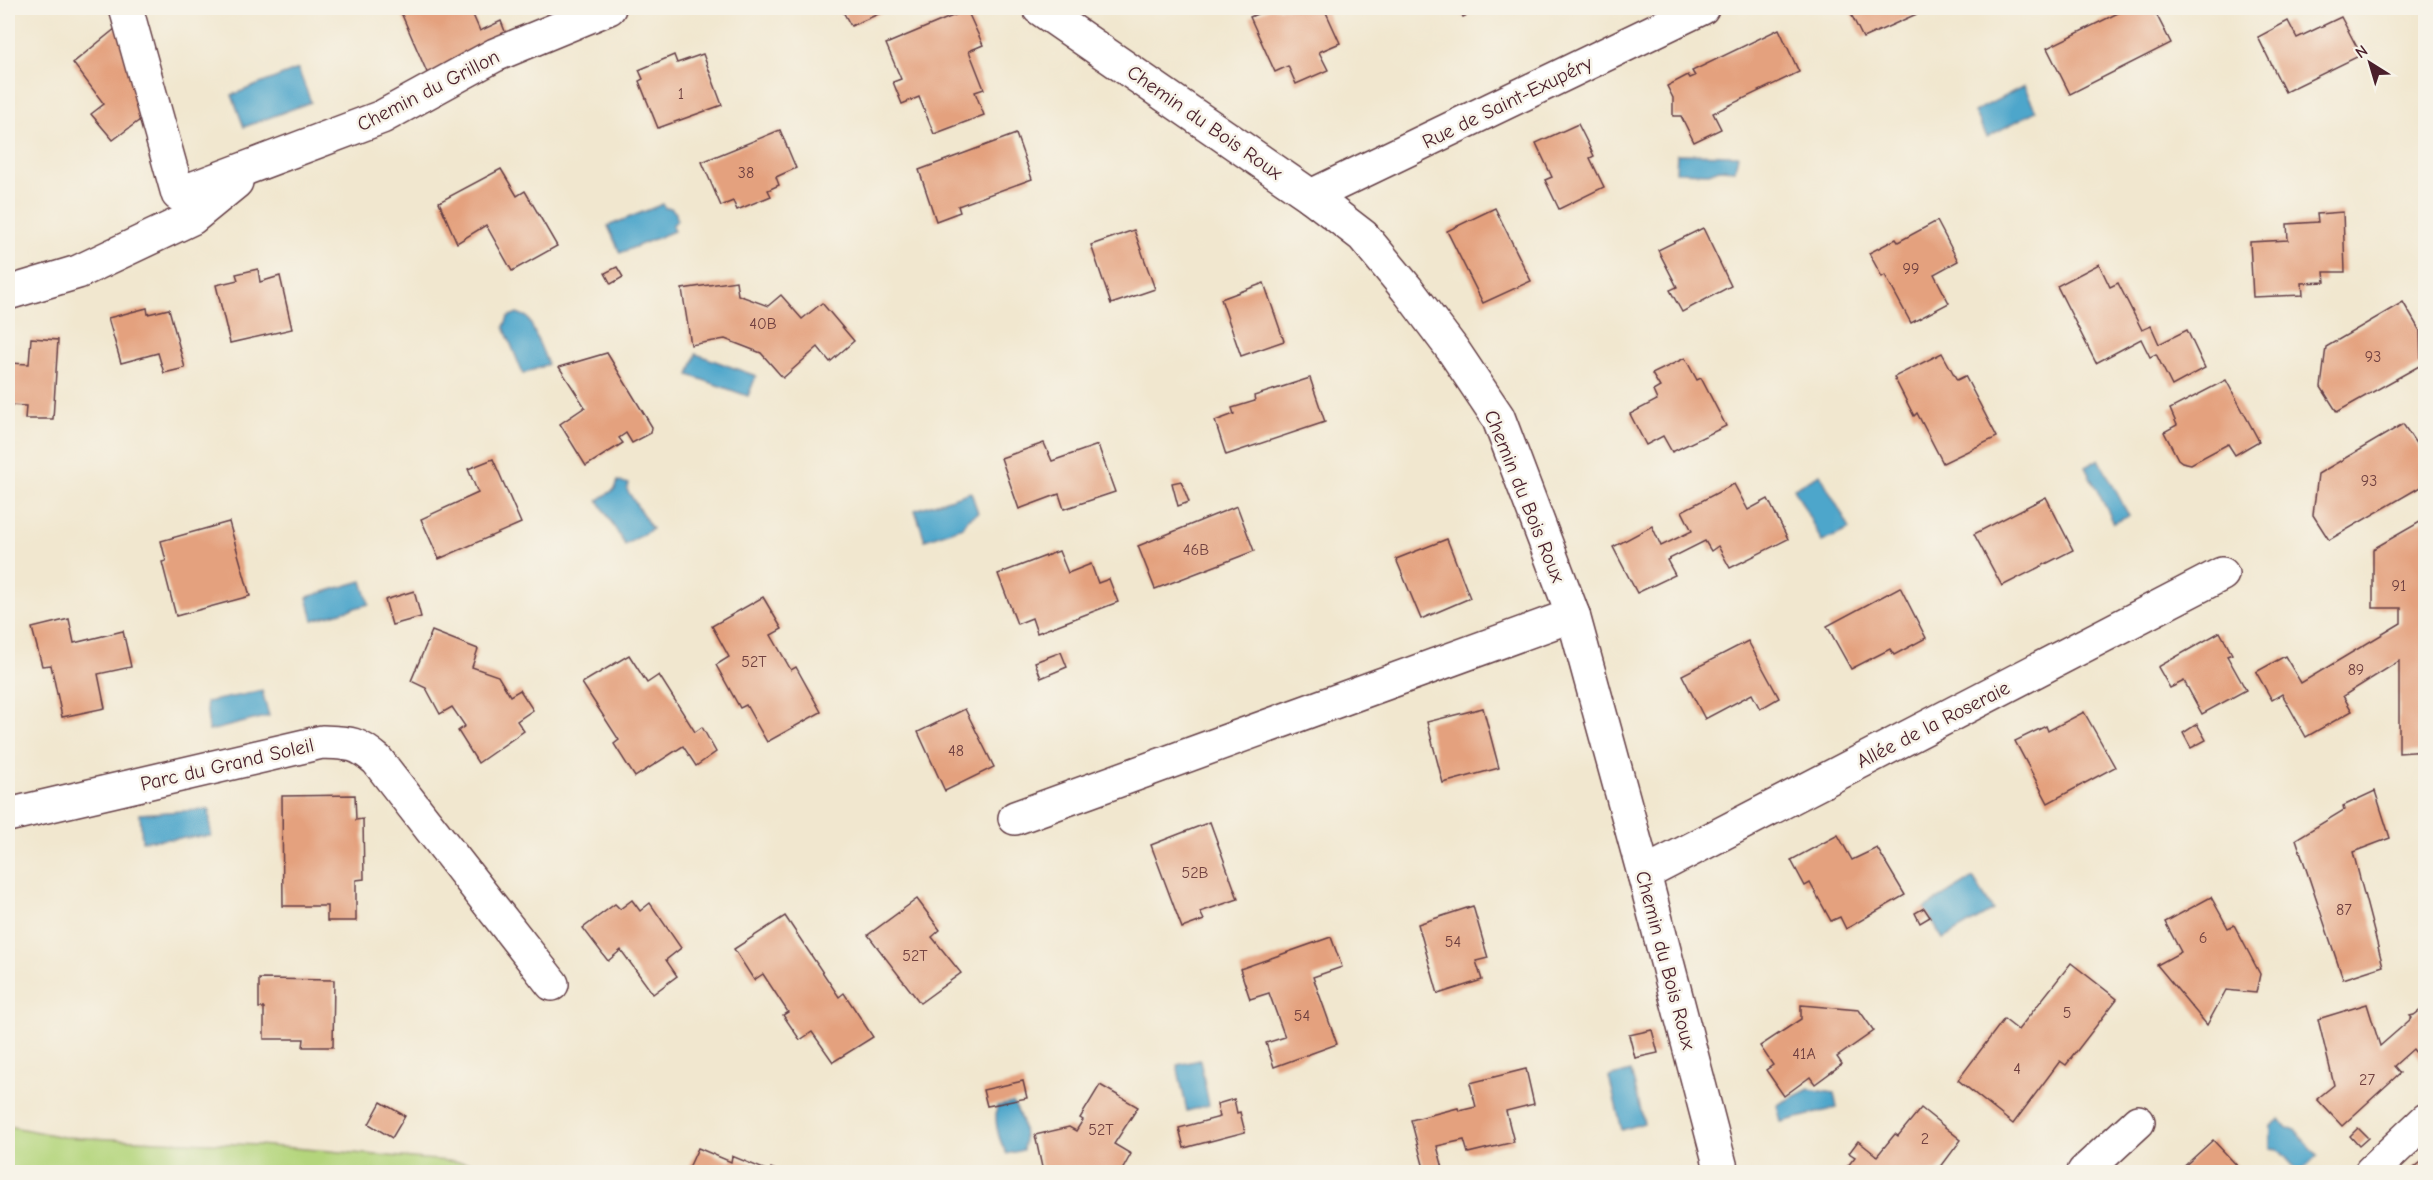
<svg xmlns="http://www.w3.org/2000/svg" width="2433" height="1180" font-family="'Comic Neue',sans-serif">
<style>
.green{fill:#b4d57c;stroke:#7f7a54;stroke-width:1.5}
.water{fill:#4ea6cb;stroke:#4c627b;stroke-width:1.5}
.building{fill:#e4a17e}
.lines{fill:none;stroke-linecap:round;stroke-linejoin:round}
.minor-casing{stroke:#633d44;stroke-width:36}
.minor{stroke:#fff;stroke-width:33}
.labels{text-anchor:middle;stroke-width:5;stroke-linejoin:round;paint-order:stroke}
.number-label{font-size:16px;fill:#704040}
.street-label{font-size:20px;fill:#4a1f2b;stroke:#f7f3e8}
</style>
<rect width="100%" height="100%" fill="#f7f3e8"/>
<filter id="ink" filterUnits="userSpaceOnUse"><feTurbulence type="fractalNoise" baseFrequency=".0167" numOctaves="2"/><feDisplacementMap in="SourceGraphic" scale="12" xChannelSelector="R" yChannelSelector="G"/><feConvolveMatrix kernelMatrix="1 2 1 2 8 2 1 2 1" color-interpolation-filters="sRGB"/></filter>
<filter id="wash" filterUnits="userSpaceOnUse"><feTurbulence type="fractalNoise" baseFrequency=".008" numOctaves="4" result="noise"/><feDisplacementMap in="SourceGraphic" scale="24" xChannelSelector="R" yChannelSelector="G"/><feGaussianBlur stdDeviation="1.35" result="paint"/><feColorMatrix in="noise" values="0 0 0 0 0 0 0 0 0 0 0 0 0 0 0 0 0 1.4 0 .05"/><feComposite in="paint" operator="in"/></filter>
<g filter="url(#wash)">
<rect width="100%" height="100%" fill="#f1e7cf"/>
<path class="green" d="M8,1126L63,1137L258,1145L472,1163L468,1172H8Z"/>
<g class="water">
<path d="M298,69L311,102L244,127L232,95Z"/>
<path d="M2024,86L2036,111L1987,137L1974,112Z"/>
<path d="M1677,154L1738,155L1735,170L1719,169L1709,173L1676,172Z"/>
<path d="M663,204L665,208H671L676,213L677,220L672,226L674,231L620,253L608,226Z"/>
<path d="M517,313L527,317L530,322L548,364L523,374L504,327L508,317Z"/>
<path d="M696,354L756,376L748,396L689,375Z"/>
<path d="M2099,459L2129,516L2114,523L2085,467Z"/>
<path d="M1820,474L1850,529L1822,542L1794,488Z"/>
<path d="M618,481L629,484L627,490L652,529L625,545L598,500L615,489Z"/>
<path d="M971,492L978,513L968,519L963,527L925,540L915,510Z"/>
<path d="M362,581L369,604L313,620L307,597Z"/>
<path d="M262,691L269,716L209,731L206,702Z"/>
<path d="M209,809L211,836L142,841L140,814Z"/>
<path d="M1973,878L1993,910L1943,939L1924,908Z"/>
<path d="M1200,1060L1209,1105L1187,1111L1177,1065Z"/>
<path d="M1631,1071L1644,1123L1622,1130L1609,1077Z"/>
<path d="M1809,1089L1834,1093L1837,1108L1781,1122L1777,1105Z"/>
<path d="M1013,1103C1022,1117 1026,1133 1023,1150L1007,1154C998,1139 994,1124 997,1106Z"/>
<path d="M2280,1119L2287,1128L2295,1129L2318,1156L2299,1172L2278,1149L2270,1148L2271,1126Z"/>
</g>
<g id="blocks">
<g class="building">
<path d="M399,8H470L480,31L501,21L506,34L429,77Z"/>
<path d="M841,8H892L851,26Z"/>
<path d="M1271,8H1324L1340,43L1319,52L1328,70L1296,84L1288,66L1275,72L1250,17Z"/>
<path d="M1459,8H1482L1463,17Z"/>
<path d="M1854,8H1930L1863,38L1849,10Z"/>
<path d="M2128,8H2153L2171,43L2070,94L2047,48Z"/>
<path d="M967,10L983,45L969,51L984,89L975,92L984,115L934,134L919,97L902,104L893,82L901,79L886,44Z"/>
<path d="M2341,17L2361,55L2285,92L2258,37L2288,21L2297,38Z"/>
<path d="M121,24L148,114L113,140L91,114L104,104L73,63Z"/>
<path d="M1779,29L1799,72L1713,113L1721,129L1694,142L1681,116H1673V98L1667,86L1688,75L1690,78L1695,76L1692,71Z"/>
<path d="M703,54L722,105L658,128L639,81L643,79L639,70L674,55L677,63Z"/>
<path d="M1578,124L1594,156L1590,158L1604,187L1559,209L1545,180L1552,177L1536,143Z"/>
<path d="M780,130L796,168L776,177L779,185L768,190L771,196L737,210L733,201L721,206L702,162Z"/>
<path d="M1016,134L1032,179L958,206L960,212L936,221L919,170Z"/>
<path d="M501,169L517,196L525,191L557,246L512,271L486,225L457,243L439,202Z"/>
<path d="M1495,208L1531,281L1483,303L1447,231Z"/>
<path d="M2343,212L2345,272H2324L2325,282L2302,283L2303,295L2253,297L2250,242L2288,240L2287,224L2318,222L2317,214Z"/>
<path d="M1937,221L1958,261L1934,274L1949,303L1911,323L1885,275L1882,277L1869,253L1896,239L1898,242Z"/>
<path d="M1703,228L1731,286L1682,312L1670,290L1677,287L1658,250Z"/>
<path d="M1134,230L1155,289L1111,304L1091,245Z"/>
<path d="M2099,264L2110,287L2118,283L2142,330L2151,326L2159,344L2187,330L2205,368L2172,386L2156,354L2150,357L2141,339L2096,363L2057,286Z"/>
<path d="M617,267L623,277L611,284L605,273Z"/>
<path d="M258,269L260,282L280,276L292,329L230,343L216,285L238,280L236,274Z"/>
<path d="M736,281L738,295L768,306L781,295L802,319L822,303L854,341L830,362L818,347L783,378L761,353L725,339L691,345L682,289Z"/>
<path d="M1264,283L1284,341L1241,356L1221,299Z"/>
<path d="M2403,302L2420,331L2421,365L2337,412L2321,387L2326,347Z"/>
<path d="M147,308L148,314L169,309L185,368L164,373L158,353L121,363L108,318Z"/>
<path d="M31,338L58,340L53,419H25L26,406L8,405V363L29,364Z"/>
<path d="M607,353L652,427L651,433L632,443L626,433L619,438L623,443L586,466L560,424L585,407L559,367Z"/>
<path d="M1942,353L1957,380L1965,376L1997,437L1943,463L1917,413L1914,416L1894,377Z"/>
<path d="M1685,358L1697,380L1701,378L1726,426L1672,452L1663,436L1646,445L1630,414L1657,400L1653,391L1660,387L1652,374Z"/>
<path d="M1310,378L1325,422L1226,455L1215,421L1234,414L1232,408L1255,401L1254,396Z"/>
<path d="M2226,380L2259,441L2235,455L2228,444L2191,464L2182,462L2178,459L2164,432L2177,425L2170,409Z"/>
<path d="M2403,424L2421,451L2422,486L2329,540L2313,515L2318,474Z"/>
<path d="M1044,443L1052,461L1098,445L1115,492L1064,509L1059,494L1019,509L1001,458Z"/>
<path d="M493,459L521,523L439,559L421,519L478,493L468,469Z"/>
<path d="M1181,481L1189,502L1178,506L1172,483Z"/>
<path d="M1734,484L1748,510L1768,499L1788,539L1730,568L1718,546L1711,551L1705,541L1667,560L1675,575L1637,593L1613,547L1652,526L1661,546L1692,531L1682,511Z"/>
<path d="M2046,497L2073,550L2002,586L1974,534Z"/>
<path d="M1237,506L1254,551L1155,589L1138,546Z"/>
<path d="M2425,519L2426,751L2399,753V661L2343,696L2352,711L2306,737L2282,694L2272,700L2256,672L2285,656L2301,683L2401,623V608H2373V549Z"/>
<path d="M229,522L250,596L176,616L162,562L166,561L161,541Z"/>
<path d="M1447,539L1470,598L1421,619L1396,559Z"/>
<path d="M1059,551L1068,573L1091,564L1098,583L1109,579L1118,602L1037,633L1032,618L1017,624L998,574Z"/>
<path d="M1900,587L1926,638L1894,655L1890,649L1851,669L1827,626Z"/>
<path d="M414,591L421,617L392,625L385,600Z"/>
<path d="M763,597L782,629L771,635L791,670L796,667L821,712L767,742L746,705L740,708L716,665L729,657L712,626Z"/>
<path d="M69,619L74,643L123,631L131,667L98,674L105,708L62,717L51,665L42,666L32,628Z"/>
<path d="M432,631L478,649L472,667L498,676L510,696L520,690L533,710L517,721L524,731L478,763L458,731L465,726L452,707L440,714L426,688L411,681Z"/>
<path d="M2220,632L2232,654L2227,656L2246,690L2202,714L2184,681L2170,688L2158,667Z"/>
<path d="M1748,641L1779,698L1760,709L1752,694L1705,719L1682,675Z"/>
<path d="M1061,652L1067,667L1041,678L1035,662Z"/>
<path d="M629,655L647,683L659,675L695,732L702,727L716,752L696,766L683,746L635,777L614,744L619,740L582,683Z"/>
<path d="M1483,708L1499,768L1443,783L1427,722Z"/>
<path d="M965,709L994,767L945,791L918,732Z"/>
<path d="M2084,712L2115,767L2048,803L2015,741L2046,726L2048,731Z"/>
<path d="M2197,724L2206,740L2191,748L2183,733Z"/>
<path d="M2375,791L2390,838L2353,852L2383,966L2343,979L2296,839L2344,810L2343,806Z"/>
<path d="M355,795L356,820L363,819L364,879L356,880V921H327V906H283L282,796Z"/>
<path d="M1210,822L1238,899L1200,912L1204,920L1182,928L1151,845Z"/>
<path d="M1838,835L1852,860L1877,848L1905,895L1846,929L1840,917L1831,921L1810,883L1805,886L1791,860Z"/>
<path d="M2211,897L2228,928L2234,925L2260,974L2256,993L2226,990L2207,1025L2157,965L2181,952L2165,922Z"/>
<path d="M917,899L940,930L932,937L961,973L920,1003L868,935Z"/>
<path d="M632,900L640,911L650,903L681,948L666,960L677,976L653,994L621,950L608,961L583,928L615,904L620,909Z"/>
<path d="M1473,906L1488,958L1476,961L1482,980L1438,994L1418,924Z"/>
<path d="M1924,908L1930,917L1920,923L1915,913Z"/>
<path d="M785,916L839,997L844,993L873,1037L833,1062L812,1032L800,1040L783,1015L788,1012L763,974L754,980L734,949Z"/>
<path d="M1331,937L1342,967L1313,977L1337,1044L1274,1067L1266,1043L1285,1037L1269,993L1250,999L1240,969Z"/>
<path d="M2071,963L2117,999L2066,1065L2060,1061L2013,1124L1958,1080L2004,1019L2018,1030Z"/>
<path d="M259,979L334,980L333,1047H303L304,1039H264V1008H259Z"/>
<path d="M2367,1004L2380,1046L2412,1018L2410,1016L2414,1015L2426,1006V1061L2424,1063L2413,1049L2394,1066L2400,1073L2342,1126L2317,1099L2334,1085L2318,1019Z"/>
<path d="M1801,1005L1859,1010L1874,1031L1837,1057L1842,1064L1815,1084L1810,1077L1784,1096L1766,1070L1773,1065L1760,1046L1801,1019Z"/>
<path d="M1652,1030L1658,1053L1635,1058L1629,1035Z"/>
<path d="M1526,1069L1534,1104L1506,1111L1514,1142L1468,1153L1464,1140L1437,1146L1444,1172H1425L1411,1120L1458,1108L1459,1111L1476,1107L1470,1083Z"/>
<path d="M1023,1081L1027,1098L987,1106L983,1090Z"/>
<path d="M1100,1085L1138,1107L1114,1144L1131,1154L1121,1172H1086L1079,1168L1061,1172H1043L1035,1135L1069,1127L1076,1131L1083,1120L1080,1118Z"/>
<path d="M1234,1099L1237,1113L1240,1112L1245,1132L1184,1148L1179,1128L1220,1117L1217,1104Z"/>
<path d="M381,1102L405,1116L392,1138L369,1124Z"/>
<path d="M1921,1108L1961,1140L1937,1172H1843L1855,1157L1849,1153L1858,1141L1877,1156L1895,1134L1898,1136Z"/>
<path d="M2358,1128L2368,1138L2359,1146L2350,1136Z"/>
<path d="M2213,1140L2243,1172H2178Z"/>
<path d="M698,1148L731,1162L732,1156L771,1172V1168L781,1172H687Z"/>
<path d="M2426,1158V1172H2409Z"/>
</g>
</g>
</g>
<g filter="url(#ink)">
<use href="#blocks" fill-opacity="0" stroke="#633d44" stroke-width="1.5"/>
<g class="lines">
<defs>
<g id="minor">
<path d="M126,8L178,194L382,117L495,55L609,8"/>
<path d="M1039,8L1311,196L1363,236L1407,289L1453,350L1498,417L1573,615L1644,874L1722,1172"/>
<path d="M1311,196L1702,8"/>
<path d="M8,293L78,272L192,218L236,182"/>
<path d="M8,815L322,742C349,743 356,742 377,760L552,984"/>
<path d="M1015,818L1573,615"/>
<path d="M1644,874L2222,574"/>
<path d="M2084,1172L2138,1122"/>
<path d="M2371,1172L2426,1120"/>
</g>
</defs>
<use href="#minor" class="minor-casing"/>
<use href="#minor" class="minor"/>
</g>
</g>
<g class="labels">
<g class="number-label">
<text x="681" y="99">1</text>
<text x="746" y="178">38</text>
<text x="1911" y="274">99</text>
<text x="763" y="329">40B</text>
<text x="2373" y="362">93</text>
<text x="2369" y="486">93</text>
<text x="1196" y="555">46B</text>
<text x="2399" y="591">91</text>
<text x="754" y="667">52T</text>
<text x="2356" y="675">89</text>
<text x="956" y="756">48</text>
<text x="1195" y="878">52B</text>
<text x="2344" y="915">87</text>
<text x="2203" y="943">6</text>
<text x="1453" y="947">54</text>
<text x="915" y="961">52T</text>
<text x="2067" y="1018">5</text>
<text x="1302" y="1021">54</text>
<text x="1804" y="1059">41A</text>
<text x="2017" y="1074">4</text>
<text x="2367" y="1085">27</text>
<text x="1101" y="1135">52T</text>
<text x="1925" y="1144">2</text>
</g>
<g class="street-label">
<text transform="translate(428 90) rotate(-27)" y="7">Chemin du Grillon</text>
<text transform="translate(1507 102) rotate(-26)" y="7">Rue de Saint-Exupéry</text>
<text transform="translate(1205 122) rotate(35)" y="7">Chemin du Bois Roux</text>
<text transform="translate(1525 496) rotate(68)" y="7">Chemin du Bois Roux</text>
<text transform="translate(1933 724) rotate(-27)" y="7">Allée de la Roseraie</text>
<text transform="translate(227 764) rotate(-13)" y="7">Parc du Grand Soleil</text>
<text transform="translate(1666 960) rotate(75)" y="7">Chemin du Bois Roux</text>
</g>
</g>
<rect width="2433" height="1180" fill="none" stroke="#f7f3e8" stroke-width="30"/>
<g transform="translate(2370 63) rotate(323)" stroke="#f7f3e8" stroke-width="4.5" paint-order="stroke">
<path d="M0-4.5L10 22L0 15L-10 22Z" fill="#4a1f2b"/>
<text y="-9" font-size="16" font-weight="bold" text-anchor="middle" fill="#4a1f2b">N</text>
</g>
</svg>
